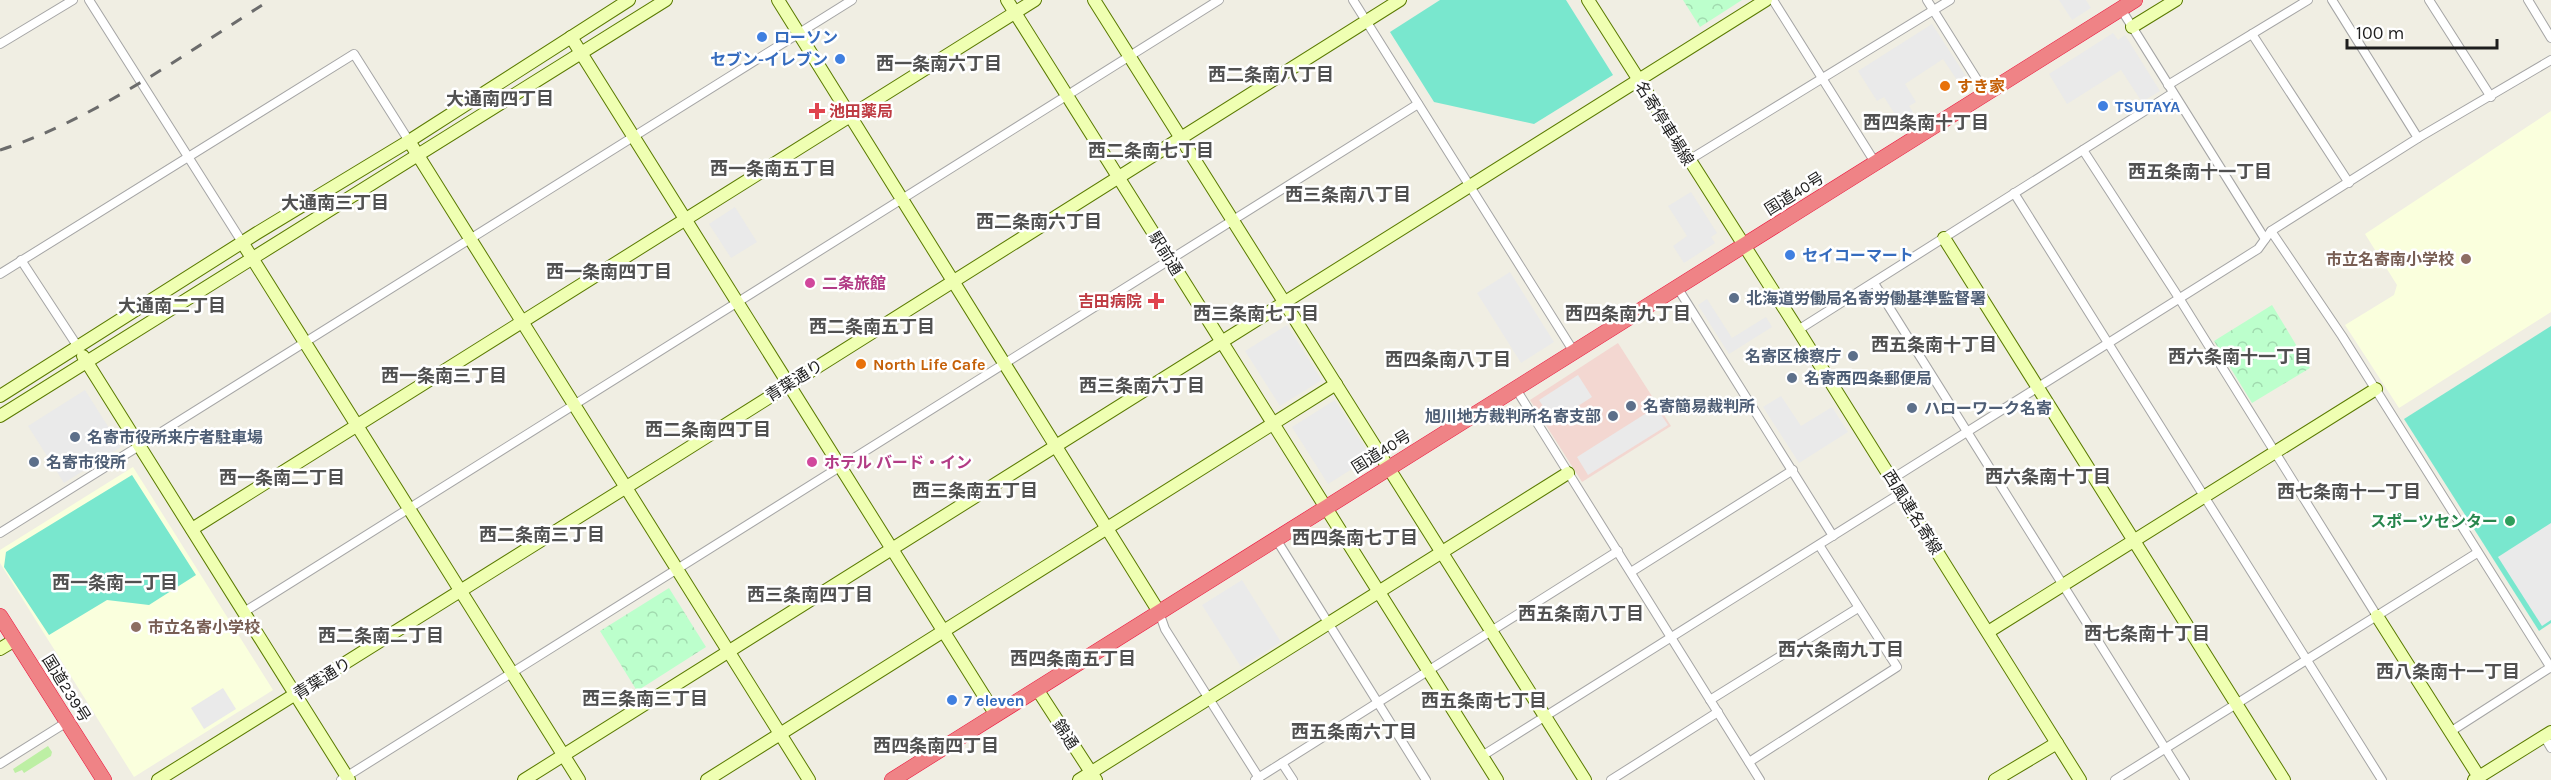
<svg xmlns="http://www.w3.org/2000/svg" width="2551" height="780" font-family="Karla,'Noto Sans JP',sans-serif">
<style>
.commercial{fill:#f3d7d1}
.education{fill:#faffdd}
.grass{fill:#bdefa4}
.park{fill:url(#park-crowns)}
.pitch{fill:#79e7ce}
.parking{fill:#eaeaea}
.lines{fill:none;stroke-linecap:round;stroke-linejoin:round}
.street-casing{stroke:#a5a5a5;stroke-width:10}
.secondary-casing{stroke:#5a7a00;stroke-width:14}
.highway-casing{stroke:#eb133b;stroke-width:16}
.street{stroke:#fff;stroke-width:8}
.secondary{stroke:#efffb2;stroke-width:12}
.highway{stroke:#ef8386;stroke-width:15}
.rail{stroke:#6c6c6c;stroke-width:3;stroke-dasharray:12 12;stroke-linecap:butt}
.shop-dot{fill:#3f7fe0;stroke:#fff;stroke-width:2}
.food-dot{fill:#e8710a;stroke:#fff;stroke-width:2}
.health-dot{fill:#e0444e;stroke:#fff;stroke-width:2}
.education-dot{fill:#8d6e63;stroke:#fff;stroke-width:2}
.hotel-dot{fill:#d1479c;stroke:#fff;stroke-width:2}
.service-dot{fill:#5c6f8a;stroke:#fff;stroke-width:2}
.leisure-dot{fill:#2e9e5b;stroke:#fff;stroke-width:2}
.labels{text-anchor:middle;stroke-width:5;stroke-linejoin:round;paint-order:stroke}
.shop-label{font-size:16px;font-weight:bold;fill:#366cbe;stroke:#fff;text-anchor:start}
.food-label{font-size:16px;font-weight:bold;fill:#c56008;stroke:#fff;text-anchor:start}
.health-label{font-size:16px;font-weight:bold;fill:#be3a42;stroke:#fff;text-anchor:start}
.street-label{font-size:16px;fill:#1e1e1e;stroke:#fff}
.education-label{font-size:16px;font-weight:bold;fill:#785e54;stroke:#fff;text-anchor:end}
.hotel-label{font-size:16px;font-weight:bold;fill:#b23c85;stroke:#fff;text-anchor:start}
.service-label{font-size:16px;font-weight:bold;fill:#4e5e75;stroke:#fff;text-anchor:start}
.leisure-label{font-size:16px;font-weight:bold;fill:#27864d;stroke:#fff;text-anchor:end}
.neighbourhood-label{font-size:18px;font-weight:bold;fill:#515151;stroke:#fff}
</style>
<defs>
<pattern id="park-crowns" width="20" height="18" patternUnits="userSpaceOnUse" patternTransform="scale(1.5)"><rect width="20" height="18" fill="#bcffcc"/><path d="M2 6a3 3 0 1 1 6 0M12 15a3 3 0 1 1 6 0" fill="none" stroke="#a1daaf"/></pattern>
</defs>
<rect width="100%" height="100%" fill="#f0eee3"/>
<path class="commercial" d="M1618,343L1671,426L1582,482L1530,400Z"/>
<g class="education">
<path d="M2551,111V312L2399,408L2345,325L2394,295L2397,285L2365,234Z"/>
<path d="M133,467L273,690L134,777L0,563V550Z"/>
</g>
<path class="grass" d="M48,746L52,752L51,756L24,773L22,770L15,773L13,769Z"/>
<g class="park">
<path d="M1683,0H1742L1700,27Z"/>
<path d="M2272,305L2310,368L2252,403L2214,341Z"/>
<path d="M669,588L706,647L637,691L600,631Z"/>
</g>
<g class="pitch">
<path d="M1440,0H1566L1613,75L1534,124L1434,102L1390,32Z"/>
<path d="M2551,326V623L2539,631L2404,419Z"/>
<path d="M132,475L196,575L149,605L107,600L49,635L4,567L6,552Z"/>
</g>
<g class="parking">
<path d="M2059,0H2086L2091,8L2072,20Z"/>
<path d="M1932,24L1971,84L1963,89L1943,59L1905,84L1916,102L1909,106L1916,117L1902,125L1884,97L1877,101L1858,71Z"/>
<path d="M2113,33L2118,40L2125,35L2160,91L2142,102L2121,70L2067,104L2049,74Z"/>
<path d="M1691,192L1717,233L1711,237L1715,243L1684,263L1673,246L1687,236L1668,206Z"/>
<path d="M735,207L757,242L731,258L709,224Z"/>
<path d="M1510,272L1554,342L1521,363L1477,293Z"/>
<path d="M1707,299L1732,338L1766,317L1772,327L1729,354L1698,305Z"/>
<path d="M1287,325L1322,380L1280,406L1245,351Z"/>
<path d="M1578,375L1592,397L1553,422L1539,400Z"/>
<path d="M85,390L121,447L64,483L28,426Z"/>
<path d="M1781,396L1801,426L1832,407L1848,432L1799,463L1763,407Z"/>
<path d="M1335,400L1371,457L1328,484L1292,427Z"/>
<path d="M1656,407L1668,425L1588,475L1577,457Z"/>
<path d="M2551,523V620L2542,626L2498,557Z"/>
<path d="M1242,580L1281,642L1241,667L1202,605Z"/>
<path d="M223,688L236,709L204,729L191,708Z"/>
</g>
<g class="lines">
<defs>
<g id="street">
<path d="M89,0L242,242"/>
<path d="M1353,0L1574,352"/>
<path d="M1773,0L1876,164"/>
<path d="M1927,0L1986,94"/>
<path d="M2332,0L2418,138"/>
<path d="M2429,0L2491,97"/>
<path d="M2528,0L2551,38"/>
<path d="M2121,9L2265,239"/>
<path d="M2252,34L2349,183"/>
<path d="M0,44L73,0"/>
<path d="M2168,85L2308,0"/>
<path d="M2083,150L2179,298L2377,616"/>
<path d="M1689,160L1950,0"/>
<path d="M2014,193L2382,780"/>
<path d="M2271,231L2342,336L2551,668"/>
<path d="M21,260L78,347"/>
<path d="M0,274L354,54L409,141"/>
<path d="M1874,283L2185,780"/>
<path d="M1677,287L1833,536"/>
<path d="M1798,330L2173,93"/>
<path d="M1516,389L1760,780"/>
<path d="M1892,479L2258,249L2271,231L2418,138L2551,60"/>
<path d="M0,533L852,0"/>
<path d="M1276,539L1426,780"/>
<path d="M1631,572L1793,470"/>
<path d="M244,612L1219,0"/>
<path d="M1159,612L1165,629L1259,778"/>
<path d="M1710,700L1858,608"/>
<path d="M2450,732L2551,667"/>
<path d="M2544,736L2551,748"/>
<path d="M1482,756L1901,493"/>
<path d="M1749,762L1897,667L1819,545"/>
<path d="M1282,763L1293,780"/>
<path d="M0,764L67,722"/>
<path d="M341,780L1418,104"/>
<path d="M1255,780L1618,551"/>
<path d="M1611,780L1718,712"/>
<path d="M2115,780L2477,553"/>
</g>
<g id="secondary">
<path d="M778,0L1159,612"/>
<path d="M1007,0L1497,780"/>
<path d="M1094,0L1585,780"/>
<path d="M1588,0L1798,330L2080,780"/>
<path d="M2132,27L2176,0"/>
<path d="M571,37L996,715"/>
<path d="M409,141L809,780"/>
<path d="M1944,238L2284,780"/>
<path d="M242,242L579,780"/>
<path d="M83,356L349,780"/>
<path d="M0,396L257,233L409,141L629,0"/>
<path d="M0,416L666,0"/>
<path d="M192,529L1035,0"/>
<path d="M2377,616L2479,777"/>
<path d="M1988,632L2376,389"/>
<path d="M0,649L15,640"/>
<path d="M1037,689L1096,780"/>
<path d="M158,780C574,523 985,259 1400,0"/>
<path d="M524,780L1766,0"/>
<path d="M707,780L1336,384"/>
<path d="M1079,780L1568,473"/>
<path d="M1995,780L2057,743"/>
<path d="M2474,780L2551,732"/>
</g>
<g id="highway">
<path d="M0,616L104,780"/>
<path d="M892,780L2135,0"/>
</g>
</defs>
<use href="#street" class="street-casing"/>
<use href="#secondary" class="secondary-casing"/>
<use href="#highway" class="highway-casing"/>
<use href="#street" class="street"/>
<use href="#secondary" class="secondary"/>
<use href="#highway" class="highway"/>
<path class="rail" d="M0,150C92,121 188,52 270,0"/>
</g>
<g class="shop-dot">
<circle cx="762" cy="37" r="6"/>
<circle cx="840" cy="59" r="6"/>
<circle cx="2103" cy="106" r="6"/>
<circle cx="1790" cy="255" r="6"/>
<circle cx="952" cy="700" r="6"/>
</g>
<g class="food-dot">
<circle cx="1945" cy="86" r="6"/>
<circle cx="861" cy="364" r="6"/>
</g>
<g class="health-dot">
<path d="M814 102h6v6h6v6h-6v6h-6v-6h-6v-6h6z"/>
<path d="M1153 292h6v6h6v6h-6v6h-6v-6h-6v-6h6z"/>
</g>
<g class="education-dot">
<circle cx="2466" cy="259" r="6"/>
<circle cx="136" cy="627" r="6"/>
</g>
<g class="hotel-dot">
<circle cx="810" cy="283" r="6"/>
<circle cx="812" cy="462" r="6"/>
</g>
<g class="service-dot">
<circle cx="1734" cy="298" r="6"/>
<circle cx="1853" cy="356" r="6"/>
<circle cx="1792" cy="378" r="6"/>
<circle cx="1631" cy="406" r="6"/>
<circle cx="1912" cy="408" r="6"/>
<circle cx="1613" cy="416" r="6"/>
<circle cx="75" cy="437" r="6"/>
<circle cx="34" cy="462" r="6"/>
</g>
<circle class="leisure-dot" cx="2510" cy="521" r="6"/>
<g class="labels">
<g class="shop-label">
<text x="774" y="43">ローソン</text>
<text x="828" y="65" text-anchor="end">セブン-イレブン</text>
<text x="2115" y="112">TSUTAYA</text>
<text x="1802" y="261">セイコーマート</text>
<text x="964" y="706">7 eleven</text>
</g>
<g class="food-label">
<text x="1957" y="92">すき家</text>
<text x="873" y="370">North Life Cafe</text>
</g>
<g class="health-label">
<text x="829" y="117">池田薬局</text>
<text x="1142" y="307" text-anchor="end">吉田病院</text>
</g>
<g class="street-label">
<text transform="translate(1665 123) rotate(58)" y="6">名寄停車場線</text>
<text transform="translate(1794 193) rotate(-32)" y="6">国道40号</text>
<text transform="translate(1166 253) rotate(58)" y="6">駅前通</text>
<text transform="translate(794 380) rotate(-32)" y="6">青葉通り</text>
<text transform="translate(1381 451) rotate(-32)" y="6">国道40号</text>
<text transform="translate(1913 512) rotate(58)" y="6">西風連名寄線</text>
<text transform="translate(322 678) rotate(-32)" y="6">青葉通り</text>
<text transform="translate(67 688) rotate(58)" y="6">国道239号</text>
<text transform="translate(1066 734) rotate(57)" y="6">錦通</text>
</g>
<g class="education-label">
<text x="2454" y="265">市立名寄南小学校</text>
<text x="148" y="633" text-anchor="start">市立名寄小学校</text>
</g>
<g class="hotel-label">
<text x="822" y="289">二条旅館</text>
<text x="824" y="468">ホテル バード・イン</text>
</g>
<g class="service-label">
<text x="1746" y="304">北海道労働局名寄労働基準監督署</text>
<text x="1841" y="362" text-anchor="end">名寄区検察庁</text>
<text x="1804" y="384">名寄西四条郵便局</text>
<text x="1643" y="412">名寄簡易裁判所</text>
<text x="1924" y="414">ハローワーク名寄</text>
<text x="1601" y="422" text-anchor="end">旭川地方裁判所名寄支部</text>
<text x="87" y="443">名寄市役所来庁者駐車場</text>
<text x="46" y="468">名寄市役所</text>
</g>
<g class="leisure-label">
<text x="2498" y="527">スポーツセンター</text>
</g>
<g class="neighbourhood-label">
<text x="939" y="70">西一条南六丁目</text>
<text x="1271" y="81">西二条南八丁目</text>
<text x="500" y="105">大通南四丁目</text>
<text x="1926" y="129">西四条南十丁目</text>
<text x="1151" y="157">西二条南七丁目</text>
<text x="773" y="175">西一条南五丁目</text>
<text x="2200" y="178">西五条南十一丁目</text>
<text x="1348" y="201">西三条南八丁目</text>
<text x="335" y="209">大通南三丁目</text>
<text x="1039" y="228">西二条南六丁目</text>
<text x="609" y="278">西一条南四丁目</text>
<text x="172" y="312">大通南二丁目</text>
<text x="1256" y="320">西三条南七丁目</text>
<text x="1628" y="320">西四条南九丁目</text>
<text x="872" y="333">西二条南五丁目</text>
<text x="1934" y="351">西五条南十丁目</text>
<text x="2240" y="363">西六条南十一丁目</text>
<text x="1448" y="366">西四条南八丁目</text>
<text x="444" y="382">西一条南三丁目</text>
<text x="1142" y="392">西三条南六丁目</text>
<text x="708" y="436">西二条南四丁目</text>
<text x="2048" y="483">西六条南十丁目</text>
<text x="282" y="484">西一条南二丁目</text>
<text x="975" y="497">西三条南五丁目</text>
<text x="2349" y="498">西七条南十一丁目</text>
<text x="542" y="541">西二条南三丁目</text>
<text x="1355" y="544">西四条南七丁目</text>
<text x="115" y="589">西一条南一丁目</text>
<text x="810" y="601">西三条南四丁目</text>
<text x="1581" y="620">西五条南八丁目</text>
<text x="2147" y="640">西七条南十丁目</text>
<text x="381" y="642">西二条南二丁目</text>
<text x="1841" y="656">西六条南九丁目</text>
<text x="1073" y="665">西四条南五丁目</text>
<text x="2448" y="678">西八条南十一丁目</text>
<text x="645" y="705">西三条南三丁目</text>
<text x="1484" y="707">西五条南七丁目</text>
<text x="1354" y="738">西五条南六丁目</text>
<text x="936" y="752">西四条南四丁目</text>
</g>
</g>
<path d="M2347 39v9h150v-9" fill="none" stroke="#1e1e1e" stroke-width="3"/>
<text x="2356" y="39" font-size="18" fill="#1e1e1e" stroke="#ffffff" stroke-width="4.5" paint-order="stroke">100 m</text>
</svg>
